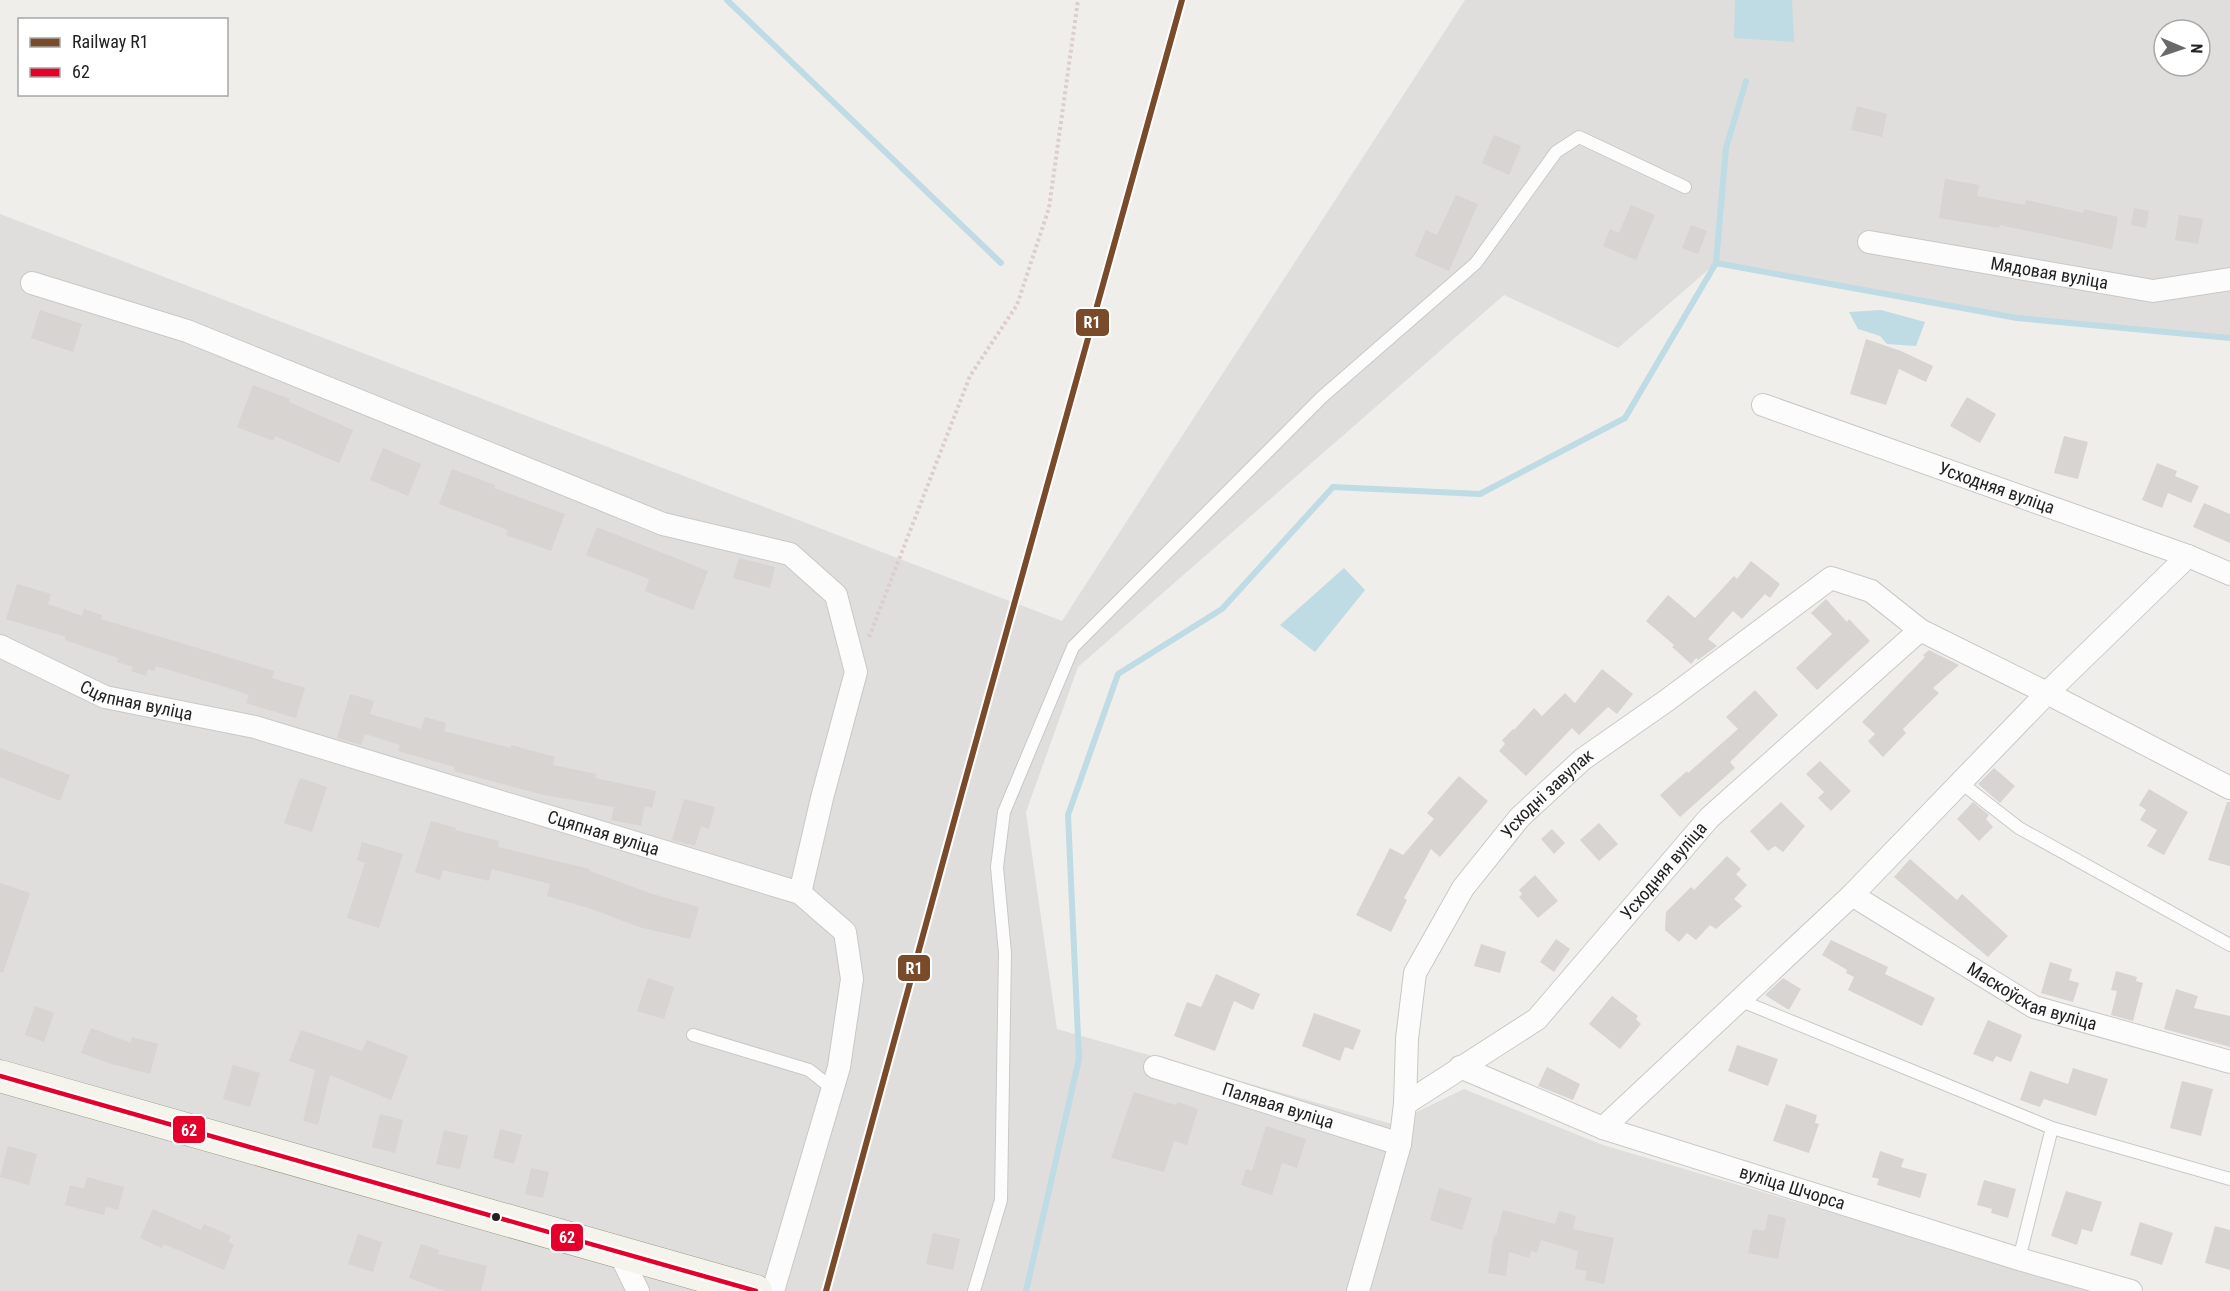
<svg xmlns="http://www.w3.org/2000/svg" width="2230" height="1291" font-family="'Roboto Condensed',sans-serif">
<style>
.residential{fill:#dfdedc;fill-rule:evenodd}
.water{fill:#bfdbe3}
.lines{fill:none;stroke-linecap:round;stroke-linejoin:round}
.stream{stroke:#bfdbe3;stroke-width:6}
.building{fill:#d7d4d2}
.service-casing{stroke:#c9c8c7;stroke-width:14}
.minor-casing{stroke:#c9c8c7;stroke-width:24}
.secondary-casing{stroke:#999a82;stroke-width:33}
.path{stroke:#dccecd;stroke-width:4;stroke-dasharray:3 3;stroke-linecap:butt}
.service{stroke:#fdfcfc;stroke-width:12}
.minor{stroke:#fdfcfc;stroke-width:22}
.secondary{stroke:#f4f4ed;stroke-width:32}
.bus-1-casing{stroke:#fff;stroke-width:9}
.bus-1{stroke:#e4002b;stroke-width:4.5}
.rail-1-casing{stroke:#fff;stroke-width:10}
.rail-1{stroke:#7a4b2a;stroke-width:6}
.bus-dot{fill:#222;stroke:#fff;stroke-width:2}
.labels{text-anchor:middle;stroke-width:5;stroke-linejoin:round;paint-order:stroke}
.street-label{font-size:18px;fill:#222;stroke:#fff}
.line-badge{stroke:#fff;stroke-width:2}
.badge-label{font-size:16px;text-anchor:middle;font-weight:bold;fill:#fff}
</style>
<rect width="100%" height="100%" fill="#f0eeeb"/>
<path class="residential" d="M1465,0H2230V338L2017,318L1716,263L1618,348L1504,295L1078,667L1026,812L1057,1029L1392,1124L1464,1089L1603,1145L2097,1291H0V214L1062,621ZM2164,30H2200V66H2164Z"/>
<g class="water">
<path d="M1735,0H1792L1794,42L1734,38Z"/>
<path d="M1881,310L1925,322L1916,346L1887,344L1880,336L1858,329L1849,312Z"/>
<path d="M1344,568L1365,590L1315,652L1280,625Z"/>
</g>
<g class="lines">
<g class="stream">
<path d="M727,0L1001,263"/>
<path d="M1716,263L2017,318L2230,338"/>
<path d="M1026,1291L1079,1059L1068,815L1118,674L1222,609L1333,487L1480,494L1625,418L1716,263L1726,148L1746,81"/>
</g>
</g>
<g class="building">
<path d="M1857,106L1887,114L1882,137L1851,130Z"/>
<path d="M1494,135L1521,146L1509,175L1482,163Z"/>
<path d="M1945,179L1979,185L1977,196L2025,205L2026,200L2083,213L2084,209L2118,217L2112,249L2000,225L1999,228L1939,218Z"/>
<path d="M1456,195L1478,204L1449,271L1415,256L1426,230L1437,235Z"/>
<path d="M1631,205L1655,215L1636,260L1603,246L1610,229L1619,233Z"/>
<path d="M2134,208L2149,211L2146,228L2131,225Z"/>
<path d="M2179,215L2203,219L2198,244L2175,240Z"/>
<path d="M1691,225L1707,231L1698,254L1682,248Z"/>
<path d="M40,310L82,324L73,352L31,338Z"/>
<path d="M1866,339L1901,351L1933,366L1926,382L1899,369L1886,405L1850,394Z"/>
<path d="M253,385L290,399L289,402L353,430L339,463L275,436L273,441L237,427Z"/>
<path d="M1967,397L1996,414L1980,443L1950,426Z"/>
<path d="M2064,436L2088,442L2078,479L2054,473Z"/>
<path d="M383,448L421,464L408,496L370,480Z"/>
<path d="M2157,463L2177,471L2175,476L2199,486L2191,503L2168,493L2162,508L2142,500Z"/>
<path d="M452,469L495,485L494,488L565,514L551,551L506,535L508,530L439,504Z"/>
<path d="M2204,503L2230,514V543L2193,527Z"/>
<path d="M597,527L708,571L693,610L645,591L649,579L586,555Z"/>
<path d="M739,558L775,567L770,588L733,578Z"/>
<path d="M1751,561L1780,584L1770,598L1765,594L1742,619L1733,611L1708,639L1717,646L1698,660L1696,658L1691,664L1672,647L1674,645L1646,621L1668,595L1695,618L1734,576L1737,579Z"/>
<path d="M17,584L51,594L48,604L82,616L84,609L102,615L101,619L274,671L272,678L305,688L296,718L246,703L249,695L232,689L156,666L154,671L148,669L146,676L131,671L133,667L117,662L118,658L65,640L66,637L6,619Z"/>
<path d="M1826,599L1847,622L1849,619L1870,641L1817,690L1796,668L1832,634L1811,613Z"/>
<path d="M1929,650L1959,665L1933,688L1939,693L1903,729L1906,733L1883,757L1868,741L1875,734L1862,722L1925,657L1923,655Z"/>
<path d="M1602,669L1633,694L1617,714L1608,707L1579,735L1572,728L1526,776L1499,751L1505,744L1502,740L1513,729L1514,730L1534,708L1542,716L1565,693L1575,703Z"/>
<path d="M1755,690L1778,715L1730,762L1735,768L1680,817L1660,795L1687,771L1688,773L1738,729L1726,717Z"/>
<path d="M350,694L374,701L370,714L421,729L425,717L446,723L444,731L511,748V745L555,757L553,765L596,774L595,778L656,791L652,808L645,806L641,826L611,820L614,807L544,795L454,771L455,767L398,751L400,745L365,734L361,745L337,738Z"/>
<path d="M0,748L70,775L60,801L0,777Z"/>
<path d="M1820,761L1851,791L1831,811L1818,798L1824,792L1806,774Z"/>
<path d="M1994,768L2015,786L2000,803L1978,784Z"/>
<path d="M1459,776L1488,801L1440,857L1431,849L1404,898L1407,900L1391,932L1356,915L1390,848L1403,855L1434,819L1427,813Z"/>
<path d="M300,778L327,787L312,832L284,823Z"/>
<path d="M2149,789L2188,812L2164,855L2147,846L2157,830L2140,820L2146,810L2139,805Z"/>
<path d="M684,799L715,807L709,829L701,826L695,846L672,840Z"/>
<path d="M1781,802L1805,826L1783,852L1775,846L1768,851L1750,831Z"/>
<path d="M1973,802L1989,815L1986,819L1993,827L1979,841L1957,819Z"/>
<path d="M2227,802H2230V866L2208,860Z"/>
<path d="M431,821L456,828L455,830L499,841L498,847L590,869V871L652,894L699,907L690,939L639,927L592,909L547,896L550,884L492,869L489,881L443,870L440,880L415,872Z"/>
<path d="M1599,823L1618,844L1599,861L1580,840Z"/>
<path d="M1552,829L1565,843L1554,854L1541,839Z"/>
<path d="M362,842L403,854L379,928L347,918L365,863L357,860Z"/>
<path d="M1727,856L1741,869L1736,874L1747,885L1734,899L1742,906L1716,929L1710,925L1696,940L1687,933L1679,942L1665,930L1666,912L1691,887L1694,890Z"/>
<path d="M1910,859L1957,900L1962,894L2008,936L1988,957L1894,877Z"/>
<path d="M1535,875L1558,901L1538,918L1519,897L1522,894L1519,890Z"/>
<path d="M0,883L30,893L3,973L0,972Z"/>
<path d="M1556,939L1570,949L1554,972L1540,962Z"/>
<path d="M1831,940L1888,967L1885,974L1935,998L1922,1026L1848,990L1854,977L1846,973L1847,970L1822,955Z"/>
<path d="M1481,944L1506,952L1500,973L1474,966Z"/>
<path d="M2050,962L2072,969L2069,980L2079,983L2073,1002L2041,993Z"/>
<path d="M2116,971L2137,977L2136,981L2143,983L2133,1021L2111,1015L2117,991L2111,990Z"/>
<path d="M1216,974L1260,994L1253,1010L1234,1001L1215,1051L1174,1036L1187,1002L1201,1007Z"/>
<path d="M648,978L674,987L664,1019L637,1011Z"/>
<path d="M1783,978L1801,989L1789,1010L1765,995Z"/>
<path d="M2176,989L2198,996L2194,1008L2230,1016V1047L2164,1029Z"/>
<path d="M1612,996L1638,1016L1636,1019L1641,1024L1620,1049L1589,1024Z"/>
<path d="M35,1006L54,1013L44,1042L25,1035Z"/>
<path d="M1314,1013L1361,1030L1353,1050L1345,1047L1340,1061L1302,1046Z"/>
<path d="M1988,1020L2022,1035L2011,1062L1996,1056L1993,1062L1973,1054Z"/>
<path d="M91,1028L131,1043L132,1037L158,1044L150,1074L112,1064L81,1053Z"/>
<path d="M301,1030L362,1051L367,1040L408,1056L391,1100L330,1075L318,1125L303,1121L315,1070L289,1061Z"/>
<path d="M1737,1045L1778,1059L1768,1086L1728,1071Z"/>
<path d="M233,1065L260,1073L250,1107L223,1099Z"/>
<path d="M1547,1067L1580,1084L1573,1100L1538,1086Z"/>
<path d="M2073,1068L2108,1079L2096,1116L2044,1099L2040,1107L2020,1100L2030,1071L2068,1084Z"/>
<path d="M2182,1081L2213,1089L2201,1136L2170,1128Z"/>
<path d="M1134,1092L1176,1105L1178,1102L1198,1109L1187,1145L1174,1141L1164,1172L1111,1158Z"/>
<path d="M1786,1104L1817,1115L1815,1123L1819,1124L1809,1153L1773,1141Z"/>
<path d="M380,1114L403,1120L395,1153L372,1147Z"/>
<path d="M1266,1126L1306,1139L1297,1168L1282,1163L1272,1195L1241,1185L1246,1169L1252,1171Z"/>
<path d="M500,1129L522,1135L514,1164L493,1158Z"/>
<path d="M444,1130L468,1136L460,1169L436,1164Z"/>
<path d="M8,1146L37,1154L29,1185L0,1177Z"/>
<path d="M1880,1151L1904,1159L1901,1167L1927,1174L1920,1198L1877,1185L1879,1179L1872,1177Z"/>
<path d="M531,1168L549,1172L543,1198L525,1194Z"/>
<path d="M87,1177L124,1187L118,1210L106,1207L104,1215L65,1205L70,1185L84,1189Z"/>
<path d="M1984,1180L2016,1189L2008,1218L1991,1213L1992,1209L1977,1205Z"/>
<path d="M1439,1188L1472,1198L1462,1230L1430,1220Z"/>
<path d="M2066,1191L2102,1202L2092,1232L2082,1229L2077,1245L2051,1236Z"/>
<path d="M153,1209L201,1230L204,1224L231,1236L228,1242L234,1245L224,1270L164,1244L162,1248L140,1238Z"/>
<path d="M1503,1210L1555,1224L1559,1211L1576,1216L1573,1229L1614,1238L1604,1284L1585,1280L1587,1271L1575,1269L1578,1251L1541,1240L1537,1253L1531,1251L1529,1258L1509,1252L1506,1276L1488,1273L1494,1235L1496,1236Z"/>
<path d="M1768,1214L1786,1218L1778,1259L1748,1253L1753,1229L1765,1231Z"/>
<path d="M2140,1222L2173,1233L2162,1265L2130,1255Z"/>
<path d="M2215,1226L2230,1230V1270L2205,1263Z"/>
<path d="M933,1233L960,1239L953,1270L926,1264Z"/>
<path d="M358,1234L382,1242L373,1272L348,1264Z"/>
<path d="M421,1244L439,1250L438,1254L487,1266L481,1291H445L409,1278Z"/>
</g>
<g class="lines">
<defs>
<g id="service">
<path d="M1960,782L2019,828L2230,945"/>
<path d="M1739,1000L2052,1128L2230,1179"/>
<path d="M693,1035L809,1070L833,1089"/>
<path d="M2019,1259L2052,1128"/>
<path d="M974,1291L1001,1200L1005,953L997,867L1004,812L1073,647L1322,397L1476,263L1556,152L1579,137L1685,187"/>
</g>
<g id="minor">
<path id="s1" d="M1869,242L2153,291L2230,279"/>
<path d="M32,283L187,331L663,524L790,554L836,595L856,672L822,798L800,893"/>
<path id="s2" d="M1763,405L2188,556L2230,574"/>
<path id="s3" d="M0,646L105,697L255,727L800,893L845,932L852,979L839,1067L773,1291"/>
<path id="s4" d="M1852,895L2034,1007L2230,1062"/>
<path id="s5" d="M1155,1067L1400,1144"/>
<path id="s6" d="M1460,1067L1603,1128L2019,1259L2131,1291"/>
<path id="s7" d="M1405,1104L1537,1019L1709,818L1920,630"/>
<path d="M1603,1128L1852,895L2047,693L2188,556"/>
<path d="M619,1252L638,1291"/>
<path id="s8" d="M1358,1291L1400,1144L1405,1104L1407,1039L1415,973L1463,888L1520,817L1583,759L1666,701L1831,578L1871,591L1920,630L2047,693L2230,788"/>
</g>
<path id="secondary" d="M0,1076L756,1291"/>
</defs>
<use href="#service" class="service-casing"/>
<use href="#minor" class="minor-casing"/>
<use href="#secondary" class="secondary-casing"/>
<path class="path" d="M869,637L970,376L1017,305L1049,208L1078,0"/>
<use href="#service" class="service"/>
<use href="#minor" class="minor"/>
<use href="#secondary" class="secondary"/>
<defs>
<path id="bus-1" d="M0,1076L756,1291"/>
</defs>
<use href="#bus-1" class="bus-1-casing"/>
<use href="#bus-1" class="bus-1"/>
<defs>
<path id="rail-1" d="M826,1291L962,792L1182,0"/>
</defs>
<use href="#rail-1" class="rail-1-casing"/>
<use href="#rail-1" class="rail-1"/>
</g>
<circle class="bus-dot" cx="496" cy="1217" r="5"/>
<g class="labels">
<g class="street-label">
<text dy="6" stroke="none"><textPath href="#s1" startOffset="183">Мядовая вуліца</textPath></text>
<text dy="6" stroke="none"><textPath href="#s2" startOffset="248">Усходняя вуліца</textPath></text>
<text dy="6" stroke="none"><textPath href="#s3" startOffset="148">Сцяпная вуліца</textPath></text>
<text dy="6" stroke="none"><textPath href="#s8" startOffset="549">Усходні завулак</textPath></text>
<text dy="6" stroke="none"><textPath href="#s3" startOffset="634">Сцяпная вуліца</textPath></text>
<text dy="6" stroke="none"><textPath href="#s7" startOffset="352">Усходняя вуліца</textPath></text>
<text dy="6" stroke="none"><textPath href="#s4" startOffset="208">Маскоўская вуліца</textPath></text>
<text dy="6" stroke="none"><textPath href="#s5" startOffset="129">Палявая вуліца</textPath></text>
<text dy="6" stroke="none"><textPath href="#s6" startOffset="354">вуліца Шчорса</textPath></text>
</g>
</g>
<g class="line-badge">
<rect x="1075" y="308" width="35" height="29" rx="6" fill="#7a4b2a"/>
<rect x="897" y="954" width="34" height="28" rx="6" fill="#7a4b2a"/>
<rect x="172" y="1115" width="34" height="29" rx="6" fill="#e4002b"/>
<rect x="550" y="1223" width="34" height="29" rx="6" fill="#e4002b"/>
</g>
<g class="badge-label">
<text x="1092" y="328">R1</text>
<text x="914" y="974">R1</text>
<text x="189" y="1136">62</text>
<text x="567" y="1243">62</text>
</g>
<rect x="18" y="18" width="210" height="78" fill="#ffffff" stroke="#a7a7a7" stroke-width="1.5"/>
<rect x="30" y="38" width="30" height="9" fill="#7a4b2a" stroke="#a7a7a7" stroke-width="1.5"/>
<text x="72" y="48" font-size="18" fill="#222222">Railway R1</text>
<rect x="30" y="68" width="30" height="9" fill="#e4002b" stroke="#a7a7a7" stroke-width="1.5"/>
<text x="72" y="78" font-size="18" fill="#222222">62</text>
<g transform="translate(2182 48) rotate(92)"><circle r="28" fill="#ffffff" stroke="#a7a7a7" stroke-width="1.5"/>
<path d="M0-4.5L10 22L0 15L-10 22Z" fill="#6a6968"/>
<text y="-9" font-size="16" font-weight="bold" text-anchor="middle" fill="#222222">N</text>
</g>
</svg>
